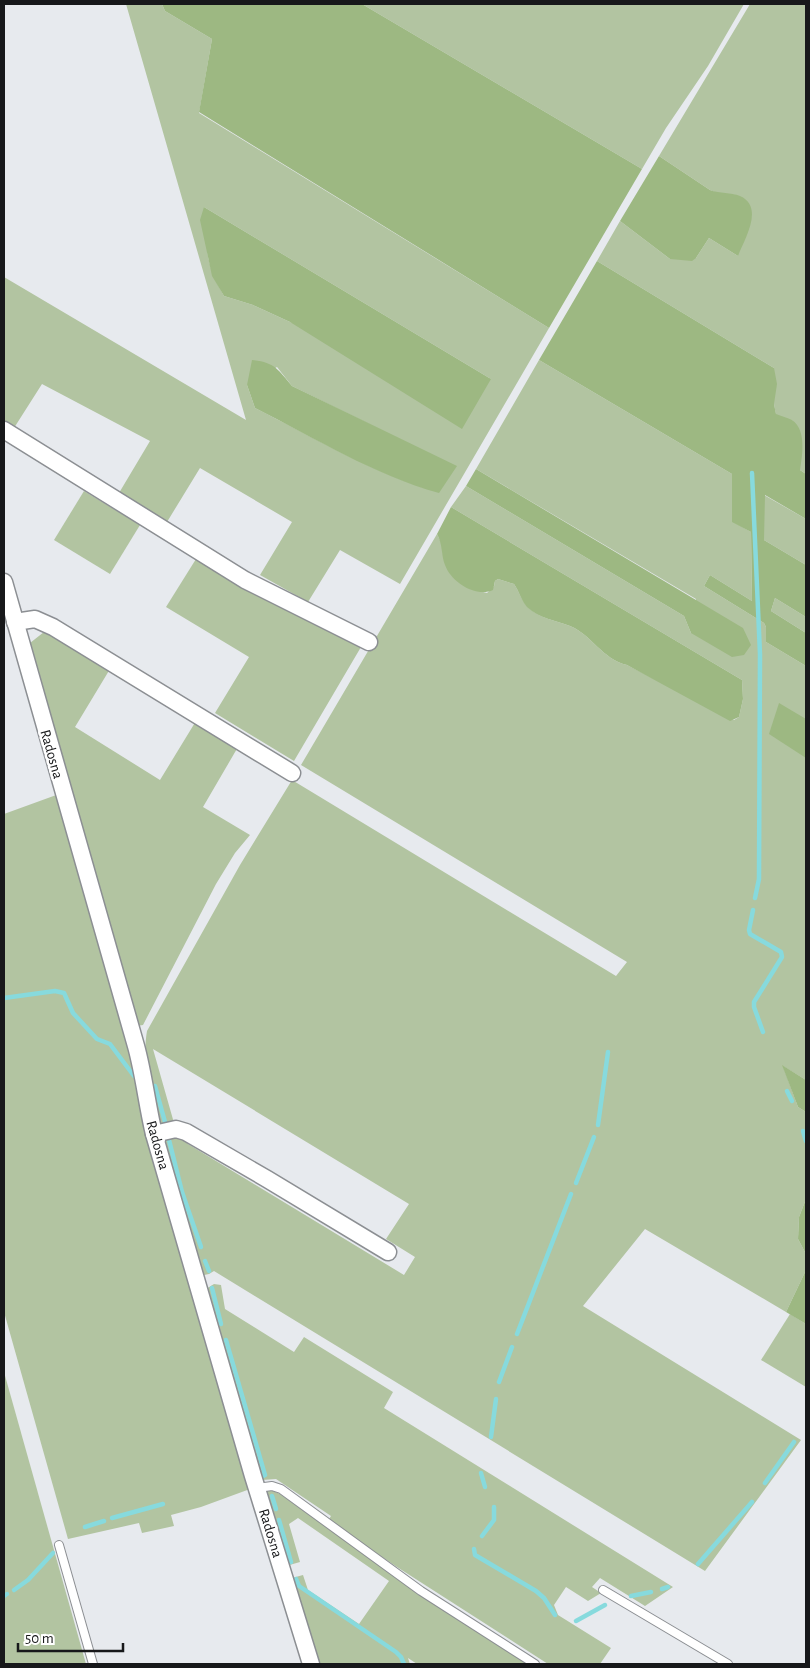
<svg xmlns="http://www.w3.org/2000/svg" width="810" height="1668" font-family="'Alegreya Sans',sans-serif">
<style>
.green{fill:#b2c4a1;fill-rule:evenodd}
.forest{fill:#9db882}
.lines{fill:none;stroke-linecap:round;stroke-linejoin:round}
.stream{stroke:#87dadd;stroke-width:4.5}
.lane-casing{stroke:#8c8f93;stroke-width:10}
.street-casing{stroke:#8c8f93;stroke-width:19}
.lane{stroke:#fff;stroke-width:8}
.street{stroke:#fff;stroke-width:16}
.labels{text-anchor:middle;stroke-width:5;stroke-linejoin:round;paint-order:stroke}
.street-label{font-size:15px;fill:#17181a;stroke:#fff}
</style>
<rect width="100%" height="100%" fill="#e7eaee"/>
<g class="green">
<path d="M126,4H162L165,11L212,39L199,113L549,328L400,584L340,550L308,602L260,575L292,522L200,468L167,522L119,493L150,441L42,384L14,428L4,422V277L246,420ZM204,207L491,379L290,322L253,305L224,296L213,276L208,257ZM277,367L292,386L456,467L424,488C365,468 311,436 255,408L247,385Z"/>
<path d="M362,4H744L708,66L666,128L642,169Z"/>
<path d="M750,4H806V474L800,470L793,421L776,415L774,404V368L597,261L620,221L670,259L696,258L709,238L738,256L736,195L717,193L710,190L659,156Z"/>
<path d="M539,360L732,474V521L751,532L752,601L710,575L704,586L764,623L766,627V642L806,666V1080L783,1066L798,1107L806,1112V1199L799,1217L798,1239L806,1254V1270L786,1312L645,1229L583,1306L801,1440L705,1571L214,1271L209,1274L204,1275L161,1140L177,1134L188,1144L404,1275L415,1257L386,1239L409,1204L153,1049L174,1123L162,1125L155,1122C150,1092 142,1060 147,1031L240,865L292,780L616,976L627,962L301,765L437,534L442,544L443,555L468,588L487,593L494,586L495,581L498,579L514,584C519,591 521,600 528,607C540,619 555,620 570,626C592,635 602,659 627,665L734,720L739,717L743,699L742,680L451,507L466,486L684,616L691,633L696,599L476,469Z"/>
<path d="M84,491L140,525L110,574L54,540Z"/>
<path d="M764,495L806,519V565L764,540Z"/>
<path d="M196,559L361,647L294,761L215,713L249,657L166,607Z"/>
<path d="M775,598L806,617V633L771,611Z"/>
<path d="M44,632H49L110,669L75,727L160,780L196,721L238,747L203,807L250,835L235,853L216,884L143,1025L137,1026L30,652V643Z"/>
<path d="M59,794L250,1489L201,1507L171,1515L174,1526L142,1533L139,1523L68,1539L4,1312V814Z"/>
<path d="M214,1284L221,1285L225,1309L294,1352L304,1337L393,1392L384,1408L673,1587L645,1606L600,1578L592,1587L601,1593L588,1601L566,1587L554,1605L558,1615L611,1648L600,1664H548L397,1567L328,1521L331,1516L276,1479L262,1480L206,1289Z"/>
<path d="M790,1314L806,1324V1387L761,1360Z"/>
<path d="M4,1372L86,1664H4Z"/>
<path d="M268,1489L280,1494L413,1588L529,1664H417L408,1658L410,1664H319L292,1578L303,1575L308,1590L359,1624L389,1581L298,1518L289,1524L300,1562L286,1566L264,1493Z"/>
</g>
<g class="forest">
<path d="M162,4H362L642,169L549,328L199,112L212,39L165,11Z"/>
<path d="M659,156L710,190C720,194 731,192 740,196C765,207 744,240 738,256L709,238L696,258L692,261L670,259L620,221Z"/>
<path d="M204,207L491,379L462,429L290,322L253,305L224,296L212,276L208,257L200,220Z"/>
<path d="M597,261L774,368L777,384L774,404L776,414C781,416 788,418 792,420C807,430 802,456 800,470L806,474V519L765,495L764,540L806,565V617L775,598L771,611L806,633V666L766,642V627L764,623L704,586L710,575L752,601L751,532L732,522V474L539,360Z"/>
<path d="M252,360C274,362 278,369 292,386L457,466L439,493C374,475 315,438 255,408L247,385Z"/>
<path d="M476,469L743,628L751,645L744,655L732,657L691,633L684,616L466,486Z"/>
<path d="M451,507L742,680L743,699L739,717L730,721L627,665C602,659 592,635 570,626C555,620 540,619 527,607C521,600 519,591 514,584L498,579L495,581L493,590C476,598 451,582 445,565C441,555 443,545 437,534Z"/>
<path d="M779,703L806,719V758L769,734Z"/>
<path d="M782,1065L806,1080V1112L798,1107Z"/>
<path d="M806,1199V1254L798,1239L799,1217Z"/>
<path d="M806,1270V1324L786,1312Z"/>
</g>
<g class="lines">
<g class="stream">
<path d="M752,473L760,654L759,879L755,898"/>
<path d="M753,910L749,930L750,934L781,952L782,957L754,1002V1007L763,1032"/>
<path d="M4,998L55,991L64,993L73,1013L97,1039L110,1044L134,1076"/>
<path d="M155,1086L165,1122"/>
<path d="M787,1091L792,1101"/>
<path d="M598,1125L608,1052"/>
<path d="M803,1131L806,1141"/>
<path d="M169,1140L182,1192L201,1247"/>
<path d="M576,1183L594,1137"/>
<path d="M205,1261L209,1271"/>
<path d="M212,1288L221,1324"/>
<path d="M517,1334L571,1194"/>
<path d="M226,1340L265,1475L262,1477"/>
<path d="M499,1382L512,1347"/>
<path d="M491,1437L496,1399"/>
<path d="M481,1473L485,1487"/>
<path d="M765,1483L794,1442"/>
<path d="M272,1496L276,1509"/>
<path d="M112,1518L163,1504"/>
<path d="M279,1520L291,1562"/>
<path d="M85,1527L104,1521"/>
<path d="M482,1536L494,1520V1507"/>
<path d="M474,1549L475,1555L536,1591L544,1598L555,1615"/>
<path d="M698,1564L752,1502"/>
<path d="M296,1579L299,1586L396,1652L401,1657L404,1664"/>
<path d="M662,1589L668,1587"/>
<path d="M14,1590L28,1580L53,1553"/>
<path d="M4,1596L7,1594"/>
<path d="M631,1596L651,1592"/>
<path d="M576,1621L605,1605"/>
</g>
<defs>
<g id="lane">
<path d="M257,1488L272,1486L281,1489L421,1591L535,1664"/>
<path d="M59,1545L93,1664"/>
<path d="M603,1590L728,1664"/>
</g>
<g id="street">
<path d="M4,430L245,580L369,642"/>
<path d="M4,582L136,1046C144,1075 147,1105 154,1134L253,1476L311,1664"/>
<path d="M15,622L35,619L53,627L292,773"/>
<path d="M154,1134L176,1129L186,1132L267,1179L388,1252"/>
</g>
</defs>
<use href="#lane" class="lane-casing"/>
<use href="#street" class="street-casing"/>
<use href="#lane" class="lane"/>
<use href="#street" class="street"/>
</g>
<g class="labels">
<g class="street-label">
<text transform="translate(52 754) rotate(74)" y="5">Radosna</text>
<text transform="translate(158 1145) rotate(74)" y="5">Radosna</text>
<text transform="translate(271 1533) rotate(73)" y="5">Radosna</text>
</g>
</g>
<rect width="810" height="1668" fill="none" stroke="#17181a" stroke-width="10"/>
<path d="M18 1643v8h105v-8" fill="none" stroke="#17181a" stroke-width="2.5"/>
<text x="25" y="1643" font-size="15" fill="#17181a" stroke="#ffffff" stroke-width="4" paint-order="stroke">50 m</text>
</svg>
